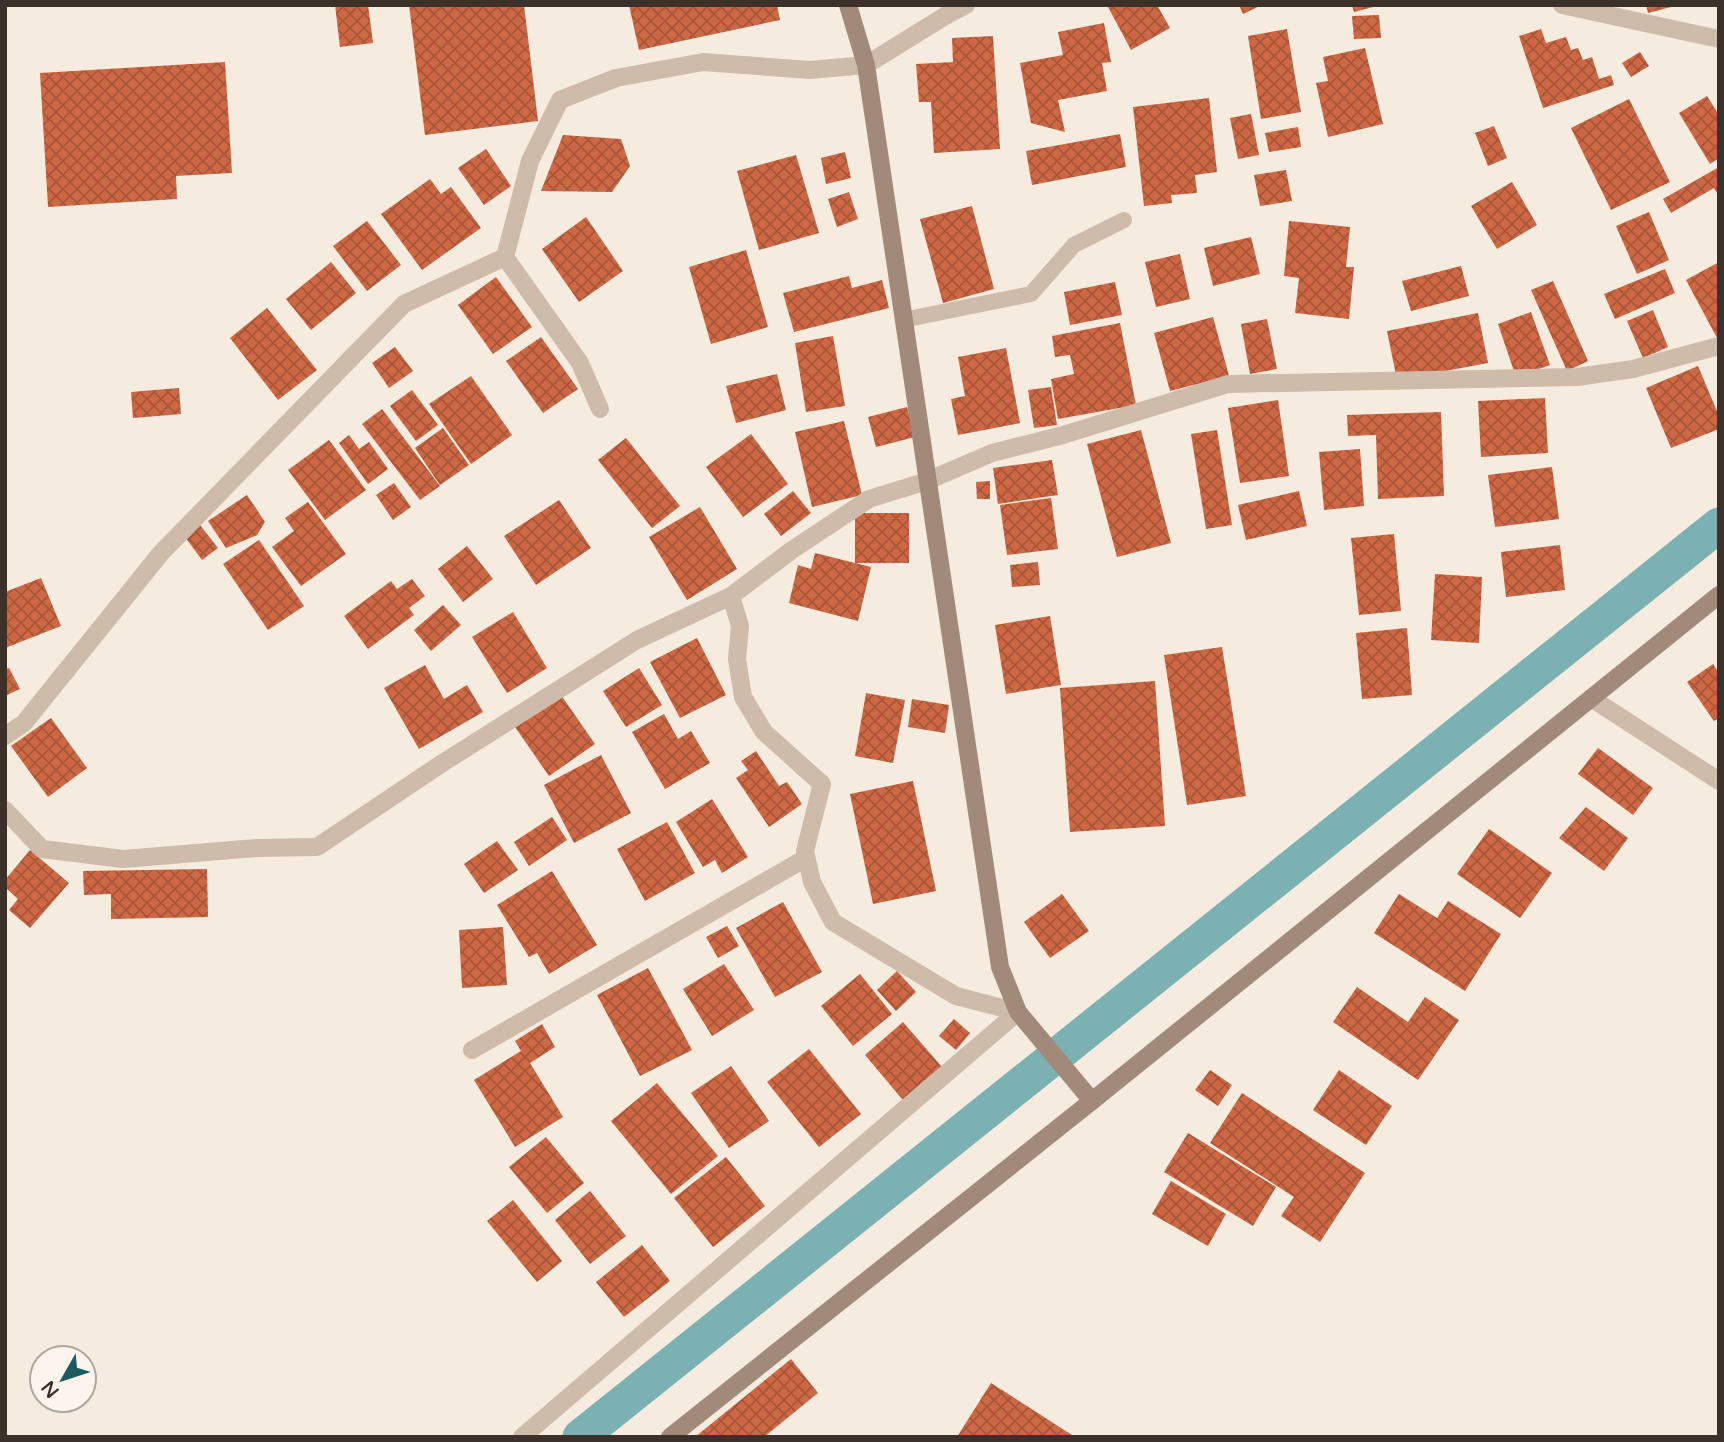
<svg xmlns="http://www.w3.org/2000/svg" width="1724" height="1442" font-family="'Varela Round',sans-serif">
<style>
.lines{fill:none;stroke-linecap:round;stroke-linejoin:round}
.canal{stroke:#7cb1b4;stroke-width:35}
.building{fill:url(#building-cross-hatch)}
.lane{stroke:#cebbaa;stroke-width:16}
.street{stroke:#cebbaa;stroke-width:18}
.secondary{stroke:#a28a7b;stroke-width:18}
</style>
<defs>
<pattern id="building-cross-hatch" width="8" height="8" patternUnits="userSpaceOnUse" patternTransform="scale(1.75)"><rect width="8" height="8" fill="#ce6844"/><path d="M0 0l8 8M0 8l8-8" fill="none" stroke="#a85639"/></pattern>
</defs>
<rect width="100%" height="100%" fill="#f5ebdf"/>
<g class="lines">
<path class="canal" d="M580,1437L1719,525"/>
</g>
<g class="building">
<path d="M335,5H368L373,43L340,47Z"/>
<path d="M409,5H524L538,121L425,135Z"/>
<path d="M629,5H777L780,20L639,50Z"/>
<path d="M1107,5H1157L1170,28L1131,50Z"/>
<path d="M1239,5H1262L1243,14Z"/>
<path d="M1352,5H1377V6L1354,12Z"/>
<path d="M1646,5H1675V6L1648,13Z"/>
<path d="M1379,15L1381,38L1354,39L1352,16Z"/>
<path d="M1104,23L1111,62L1102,63L1107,91L1058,100L1065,132L1031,123L1020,63L1063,55L1058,32Z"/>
<path d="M1287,29L1301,112L1261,119L1248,36Z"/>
<path d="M1541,29L1546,43L1566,37L1571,50L1578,48L1583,60L1592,57L1599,79L1611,75L1614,85L1543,108L1519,36Z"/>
<path d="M993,36L1000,149L934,153L931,102H919L916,64L953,62L952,38Z"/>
<path d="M1365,48L1383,124L1328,137L1316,83L1328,81L1323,57Z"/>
<path d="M1640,52L1649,66L1631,77L1622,63Z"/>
<path d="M225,62L232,173L176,176L177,199L48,207L40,73Z"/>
<path d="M1707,96L1719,115V158L1710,164L1679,113Z"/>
<path d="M1209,98L1217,172L1195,175L1197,193L1171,195L1172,203L1144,206L1133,107Z"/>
<path d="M1629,99L1670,182L1611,210L1571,128Z"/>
<path d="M1251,114L1259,155L1238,159L1230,118Z"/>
<path d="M1494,126L1507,158L1488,166L1475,133Z"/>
<path d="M1298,127L1301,147L1269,152L1265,133Z"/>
<path d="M1120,134L1126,167L1032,185L1026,151Z"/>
<path d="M563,135L621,139L630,166L612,192L541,191Z"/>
<path d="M486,149L511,186L484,205L458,168Z"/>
<path d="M845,152L851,178L826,184L821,158Z"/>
<path d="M796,155L819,233L759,250L737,171Z"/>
<path d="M1719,167V196L1714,188L1671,213L1663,199Z"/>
<path d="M1286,170L1292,201L1260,206L1254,175Z"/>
<path d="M430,179L441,194L451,187L481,228L422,270L381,214Z"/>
<path d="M1512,182L1537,225L1497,249L1471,206Z"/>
<path d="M849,192L858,219L837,227L828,199Z"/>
<path d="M972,206L994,289L943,303L920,219Z"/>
<path d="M1649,212L1669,260L1637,274L1616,226Z"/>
<path d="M586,217L623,271L579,302L542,249Z"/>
<path d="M367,221L401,265L367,291L333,246Z"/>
<path d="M1289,221L1350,227L1346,267H1354L1349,319L1295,313L1299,278L1284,276Z"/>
<path d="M1251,237L1260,274L1213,286L1204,248Z"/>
<path d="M746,250L768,327L711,344L689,267Z"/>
<path d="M1180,254L1190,299L1156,307L1145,262Z"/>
<path d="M331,262L356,293L311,330L286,299Z"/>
<path d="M1719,262V337L1717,338L1686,280Z"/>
<path d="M1461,266L1469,296L1411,311L1402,281Z"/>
<path d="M1665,269L1675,293L1615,319L1604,294Z"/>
<path d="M849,276L852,288L882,280L889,308L794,332L783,293Z"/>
<path d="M496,277L532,327L493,354L458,305Z"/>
<path d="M1553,281L1588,361L1567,371L1531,290Z"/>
<path d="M1115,282L1122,315L1070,325L1064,292Z"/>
<path d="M267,308L317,370L278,400L230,338Z"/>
<path d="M1653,310L1668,347L1643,358L1627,321Z"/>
<path d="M1531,312L1550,365L1516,377L1498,324Z"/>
<path d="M1478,313L1488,363L1397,380L1387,331Z"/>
<path d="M1213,317L1229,376L1170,391L1154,333Z"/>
<path d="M1267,319L1277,369L1250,374L1241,324Z"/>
<path d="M1120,323L1136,405L1058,419L1051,379L1074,374L1070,355L1055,357L1052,336Z"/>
<path d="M833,336L845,406L806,412L795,343Z"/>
<path d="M541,337L578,389L543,413L506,361Z"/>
<path d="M395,347L413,371L389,388L372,363Z"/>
<path d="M1006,348L1020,423L958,435L951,399L965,396L958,357Z"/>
<path d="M1698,366L1719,416V429L1671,448L1646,388Z"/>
<path d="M777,374L786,410L736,423L726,386Z"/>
<path d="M471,376L512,435L471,464L429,404Z"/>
<path d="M1051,387L1057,425L1034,428L1028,390Z"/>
<path d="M179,388L181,414L133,418L131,392Z"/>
<path d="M412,390L438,425L416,441L390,406Z"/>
<path d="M1545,398L1548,453L1481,457L1478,401Z"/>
<path d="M1278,400L1289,476L1240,483L1228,408Z"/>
<path d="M907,407L915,437L876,447L868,417Z"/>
<path d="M382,409L440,486L420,500L362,424Z"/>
<path d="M1441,412L1444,496L1378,499L1376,435L1348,436L1347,415Z"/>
<path d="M844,421L862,495L812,507L795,432Z"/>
<path d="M443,428L469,465L440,485L415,448Z"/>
<path d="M1141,430L1171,543L1117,557L1087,444Z"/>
<path d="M1217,430L1232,525L1206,529L1191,434Z"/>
<path d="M751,434L788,484L743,517L706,467Z"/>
<path d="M349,435L359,449L369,442L388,469L368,484L339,443Z"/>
<path d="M626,438L680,506L652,528L598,460Z"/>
<path d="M329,440L366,490L325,520L288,470Z"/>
<path d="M1360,449L1364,506L1324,510L1319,452Z"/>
<path d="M1052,460L1058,495L998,504L993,468Z"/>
<path d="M1552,467L1559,519L1495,527L1488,475Z"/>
<path d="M990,481V499H977L976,482Z"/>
<path d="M394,483L411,507L393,520L376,495Z"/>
<path d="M793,491L811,513L781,536L764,514Z"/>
<path d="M1299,491L1307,526L1246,540L1238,505Z"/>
<path d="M247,495L265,522L257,535L226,548L208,521Z"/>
<path d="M1051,498L1058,549L1007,555L1000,505Z"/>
<path d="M559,500L591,548L536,585L504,536Z"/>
<path d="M308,502L346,554L301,586L272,547L294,531L285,518Z"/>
<path d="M700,507L737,569L687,600L649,537Z"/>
<rect x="855" y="513" width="54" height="50"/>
<path d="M200,525L218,548L202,560L185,537Z"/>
<path d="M1394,534L1401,611L1359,615L1351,538Z"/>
<path d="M259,540L304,606L268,630L223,564Z"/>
<path d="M1560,545L1565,590L1506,597L1501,552Z"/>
<path d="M467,546L493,579L463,602L438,569Z"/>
<path d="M815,553L871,567L858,621L789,603L798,565L811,569Z"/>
<path d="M1038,562L1040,585L1012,587L1010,565Z"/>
<path d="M1435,574L1482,577L1479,643L1431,640Z"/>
<path d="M41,578L61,626L5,648V592Z"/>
<path d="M412,579L425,596L409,608L414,615L368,649L344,616L391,581L397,589Z"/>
<path d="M443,605L461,625L431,651L414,630Z"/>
<path d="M513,612L547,668L507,693L472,637Z"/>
<path d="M1050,616L1061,685L1006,694L995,625Z"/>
<path d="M1407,628L1412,695L1362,699L1356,633Z"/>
<path d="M697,638L726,695L680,718L650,662Z"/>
<path d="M1222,647L1246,796L1187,805L1164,655Z"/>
<path d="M1713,664L1719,673V718L1714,721L1687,682Z"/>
<path d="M425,665L444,699L467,685L483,712L419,749L384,688Z"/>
<path d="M9,668L20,689L5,696V669Z"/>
<path d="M639,668L662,705L626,727L603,691Z"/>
<path d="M1155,681L1165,826L1070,832L1060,688Z"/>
<path d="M866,693L905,700L893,763L855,756Z"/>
<path d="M561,695L595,744L549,776L515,727Z"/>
<path d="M912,699L949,705L945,733L908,727Z"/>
<path d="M664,714L678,739L691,731L710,763L665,789L632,732Z"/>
<path d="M51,718L87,768L48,797L11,746Z"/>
<path d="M1598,748L1653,788L1633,815L1578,774Z"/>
<path d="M756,751L779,786L787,782L802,804L769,827L736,778L748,770L741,761Z"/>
<path d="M601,755L631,813L574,843L544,785Z"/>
<path d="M913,781L936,891L873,904L850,794Z"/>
<path d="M712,799L748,857L722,873L715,860L703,867L676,822Z"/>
<path d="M1586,807L1628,838L1604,871L1559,838Z"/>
<path d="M552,817L567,840L529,866L514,842Z"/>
<path d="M667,822L695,873L645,901L617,849Z"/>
<path d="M1489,829L1552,873L1520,918L1457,874Z"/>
<path d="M497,841L518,870L484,893L464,864Z"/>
<path d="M30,850L69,883L30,928L9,910L18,899L5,887V880Z"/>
<path d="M207,869L208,917L111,919V894L84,895L83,871Z"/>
<path d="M552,871L597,945L549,974L537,953L529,957L497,905Z"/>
<path d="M1062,894L1089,931L1050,958L1024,922Z"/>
<path d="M1399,894L1437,918L1448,901L1501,934L1465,991L1374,933Z"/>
<path d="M783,902L822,972L775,997L736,928Z"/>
<path d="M727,926L739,946L718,958L706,937Z"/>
<path d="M503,927L507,985L462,988L459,930Z"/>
<path d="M724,964L754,1010L712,1036L683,989Z"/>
<path d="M648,968L692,1050L640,1076L597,995Z"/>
<path d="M897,971L916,992L896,1011L877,990Z"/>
<path d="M860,974L892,1014L853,1046L821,1006Z"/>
<path d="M1357,987L1408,1022L1425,997L1459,1020L1418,1080L1333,1022Z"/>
<path d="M954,1019L970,1033L956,1050L939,1036Z"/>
<path d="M903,1022L942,1067L903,1100L865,1055Z"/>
<path d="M542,1024L555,1047L530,1063L563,1117L515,1147L474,1080L521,1051L515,1041Z"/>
<path d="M809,1049L861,1114L819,1147L767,1082Z"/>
<path d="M731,1066L769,1121L729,1148L691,1093Z"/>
<path d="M1210,1070L1232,1085L1218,1106L1195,1090Z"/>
<path d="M1339,1070L1392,1106L1366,1145L1313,1110Z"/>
<path d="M657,1083L718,1156L671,1194L611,1121Z"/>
<path d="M1242,1093L1365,1173L1320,1242L1281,1216L1294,1197L1210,1143Z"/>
<path d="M1188,1133L1276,1187L1253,1226L1164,1172Z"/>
<path d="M546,1137L584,1183L547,1213L509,1167Z"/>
<path d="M726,1157L765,1206L713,1247L674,1198Z"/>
<path d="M1171,1181L1226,1214L1208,1246L1152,1214Z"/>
<path d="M590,1191L626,1236L590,1264L555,1220Z"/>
<path d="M513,1200L562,1261L537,1282L487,1221Z"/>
<path d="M642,1245L670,1281L624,1317L596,1282Z"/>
<path d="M791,1359L818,1393L764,1437H695Z"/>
<path d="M991,1383L1075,1437H957Z"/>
</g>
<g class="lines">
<path class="lane" d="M903,320L1031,294L1074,245L1124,220"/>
<g class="street">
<path d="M1562,5L1719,39"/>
<path d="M505,257L580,363L600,409"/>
<path d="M731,596L740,626L737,659L743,697L764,732L822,784L805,851L812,882L833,922L956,996L1018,1012"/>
<path d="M1591,698L1719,781"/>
<path d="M5,736L24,723L161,553L404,304L505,257L530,161L560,100L616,78L703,62L810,70L866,65L945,16L966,5"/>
<path d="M5,810L42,849L123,859L257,848L317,847L444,762L637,640L731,596L792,550L869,499L927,481L992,453L1063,435L1228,384L1577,377L1633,369L1719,346"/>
<path d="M472,1050L806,858"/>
<path d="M522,1437L1018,1012"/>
</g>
<g class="secondary">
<path d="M848,5L866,65L1000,967L1018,1012L1092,1101"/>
<path d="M670,1437L1092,1101L1719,595"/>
</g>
</g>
<rect width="1724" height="1442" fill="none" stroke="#3b302a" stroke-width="14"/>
<g transform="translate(63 1379) rotate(231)"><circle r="33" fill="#fbf5ed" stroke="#aea69f" stroke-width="2"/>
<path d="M0-5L12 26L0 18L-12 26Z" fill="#1c5b60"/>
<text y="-10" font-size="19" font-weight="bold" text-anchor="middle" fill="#3b302a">N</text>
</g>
</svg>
